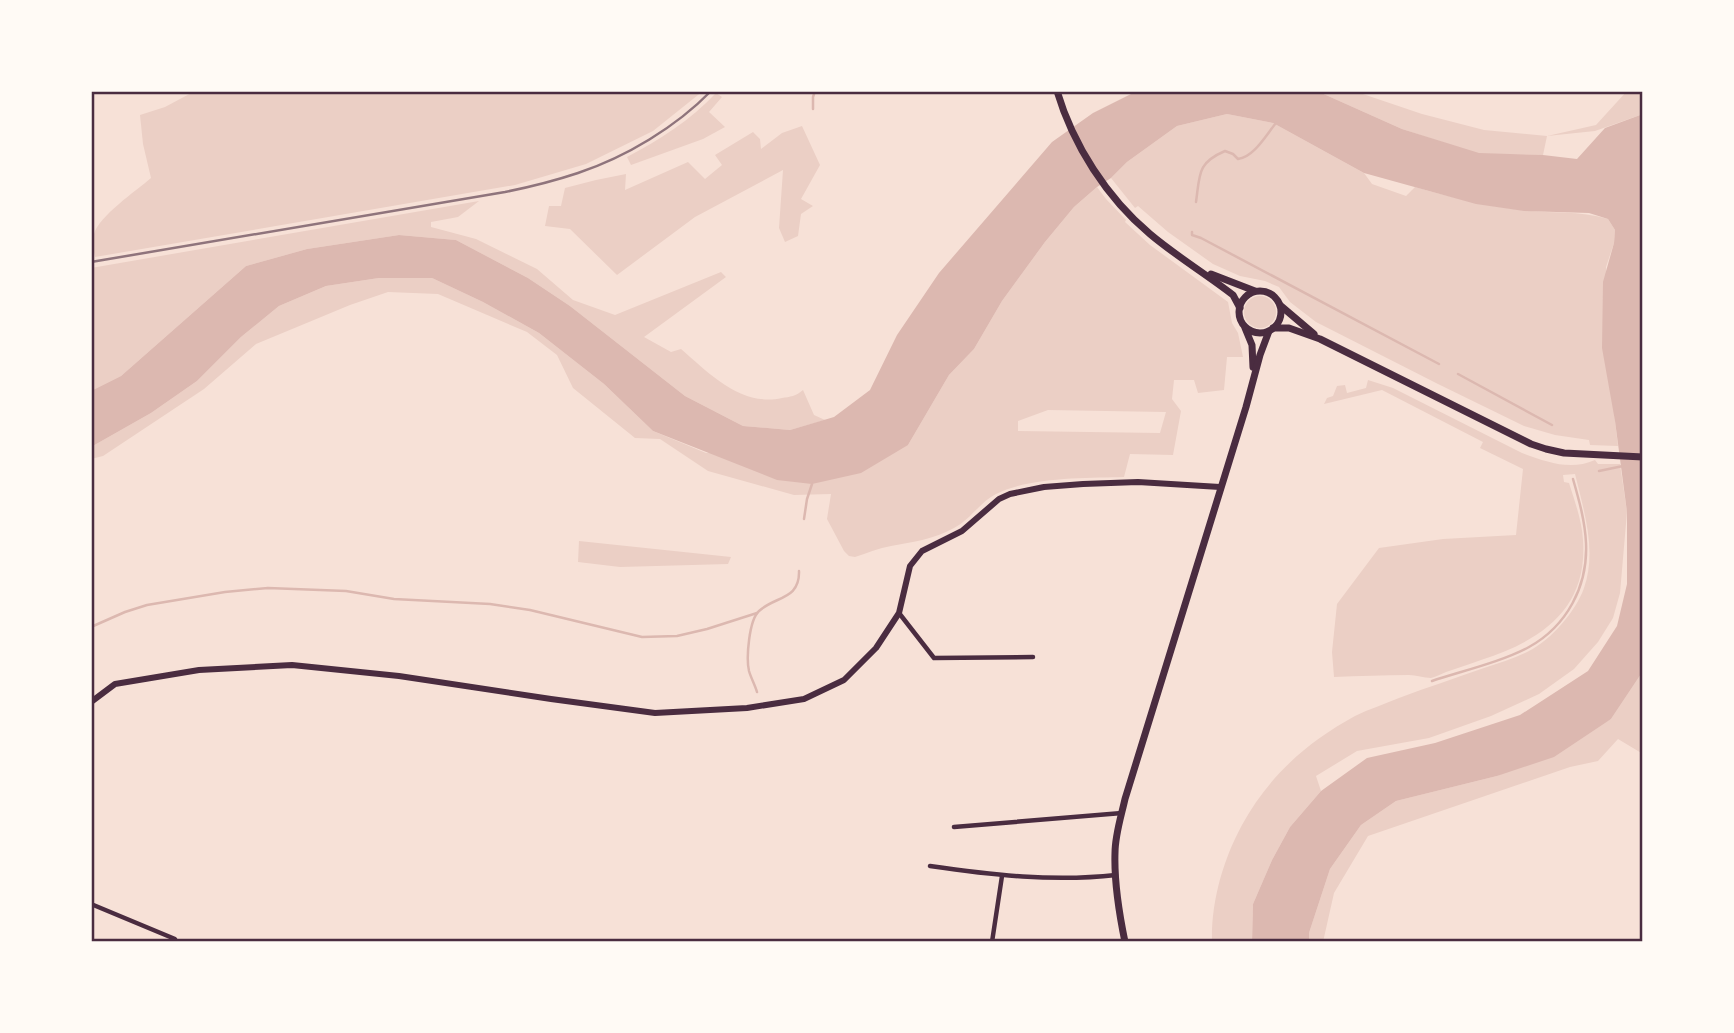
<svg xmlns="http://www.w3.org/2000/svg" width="1734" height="1033" font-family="Lato,sans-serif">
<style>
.green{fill:#ebcfc5;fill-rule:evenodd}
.water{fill:#dcb8b0}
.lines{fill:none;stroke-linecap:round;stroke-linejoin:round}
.stream{stroke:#dcb8b0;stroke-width:2.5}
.minor{stroke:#4a2c40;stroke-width:4.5}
.tertiary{stroke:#4a2c40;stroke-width:6}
.secondary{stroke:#4a2c40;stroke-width:7}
.rail{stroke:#8f747c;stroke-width:2.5}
.neatline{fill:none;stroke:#4a2c40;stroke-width:2.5}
</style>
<rect width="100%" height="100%" fill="#f7e1d7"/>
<g class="green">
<path d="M195,91H703L653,131L586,164L515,185L95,257C93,249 92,242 94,234C99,216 136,191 151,178L143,144L140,115L165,107Z"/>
<path d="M1317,91H1354L1422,114L1484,130L1547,136L1596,125L1627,91H1643V114L1595,131L1547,136L1543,155L1479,154L1402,129Z"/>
<path d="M716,93L722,97L709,112L725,127L703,139L631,165L627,157C659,140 691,120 716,93Z"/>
<path d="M1227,114L1273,123L1364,173L1372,184L1406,196L1415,187C1450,197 1485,206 1522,210C1551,214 1578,210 1608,219L1615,230L1614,243L1606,267L1615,421L1618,446L1590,445L1589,440L1555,435L1524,426L1438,384L1316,322L1290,302L1279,287L1265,281L1240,276L1213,264L1168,232L1138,206L1135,208L1111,178L1127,162L1177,126Z"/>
<path d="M802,126L820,165L801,199L813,206L801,214L798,236L785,242L779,228L783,170L695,217L617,275L570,229L545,226L549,206H561L565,188L596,180L626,174L625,190L688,162L705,179L722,165L715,155L753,132L760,139L761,149L782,133Z"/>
<path d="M1097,187L1106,199L1126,220L1125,222L1150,245L1228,302L1232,323L1238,333L1243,357H1227L1224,390L1198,393L1194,380H1174L1172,399L1181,411L1173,455L1130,454L1124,477C1087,478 1029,477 996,494C980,502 970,520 954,528C934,539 913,542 891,546C879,548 867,553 855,557L849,556L844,551L827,519L831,494L794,495L758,485L708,471L660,439L635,438L573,388L557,355L527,332L438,294L388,292L350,305L256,344L204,389L103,456L91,459V447L151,413L197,381L241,337L279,306L326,286L379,278H432L483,302L539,333L604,384L653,431L706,453L908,445L949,375L974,349L1002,301L1045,242L1074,207ZM1048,410L1165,412H1166L1160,433L1018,431V421Z"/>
<path d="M479,201L458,217L431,222V227L476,239L537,269L573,300L615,315L721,272L726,277L644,337L671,352L681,349C710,374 741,407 782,398C790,397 796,396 803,390L814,415L825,420L790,430L743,426L685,396L570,306L528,278L456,240L399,235L307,249L246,266L121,376L91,391V268Z"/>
<circle cx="1260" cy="312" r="16"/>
<path d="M1368,380L1393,388L1522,453C1547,462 1570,471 1595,460L1598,464H1620L1627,512L1620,593L1613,618L1598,642L1574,669L1539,694L1491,716L1429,738L1357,751L1316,776L1321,791L1290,827L1272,860L1253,904L1252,942H1212C1211,902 1223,860 1242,825C1268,777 1307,742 1355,716C1369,709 1385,704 1399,698C1428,687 1456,678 1484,668C1499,663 1515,658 1529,651C1551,640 1576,611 1584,588C1597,551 1584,511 1575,474L1563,475L1564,482L1569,483C1575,502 1582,521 1583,540C1588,610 1540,641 1481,660C1470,664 1458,668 1446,672C1441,674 1435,677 1431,678C1424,678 1416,675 1409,675C1384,675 1359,676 1334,677L1332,652L1337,604L1379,548L1443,539L1516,535L1523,469L1480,448L1483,442L1382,390L1324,404L1327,398L1333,396L1337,386L1345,385L1347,393L1366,388Z"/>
<path d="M579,541L731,557L728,564L620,567L578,562Z"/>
<path d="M1643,671V754L1618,739L1598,761L1570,767L1368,836L1334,893L1323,942H1309V933L1330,869L1361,825L1396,801L1497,776L1611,719Z"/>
</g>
<path class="water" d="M1137,91H1317L1402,129L1479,153L1543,155L1577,159L1605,128L1643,114V671L1611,719L1554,757L1497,776L1396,801L1361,825L1330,869L1309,933V942H1252L1253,904L1272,860L1290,827L1321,791L1367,758L1435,743L1520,715L1588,671L1617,626L1627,584V512L1615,421L1602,348L1603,282L1614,243L1615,230L1608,219L1589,213L1524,211L1476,204L1364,173L1273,123L1227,114L1177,126L1127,162L1111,178L1097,187L1074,207L1045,242L1002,301L974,349L949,375L908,445L861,473L812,484L777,480L653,431L604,384L539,333L483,302L432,278H379L326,286L279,306L241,337L197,381L151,413L91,447V391L121,376L246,266L307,249L399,235L456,240L528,278L570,306L685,396L743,426L790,430L834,417L870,390L897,335L939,273L1052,142L1093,113Z"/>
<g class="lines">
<g class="stream">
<path d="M813,109V97L815,91"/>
<path d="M1196,202C1200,174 1197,163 1225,151L1233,154L1238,159C1254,157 1266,135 1276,123"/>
<path d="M1192,232V235L1201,238L1439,364"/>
<path d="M1458,374L1552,425"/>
<path d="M1599,471L1623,466"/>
<path d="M804,519L807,499L812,484"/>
<path d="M91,627L125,612L147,605L225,592L268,588L346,591L394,599L490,604L530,610L642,637L677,636L707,629L757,613"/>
<path d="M1432,681C1462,671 1501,662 1529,647C1567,626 1588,586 1586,543C1585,521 1579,500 1573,479"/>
<path d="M757,692C755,685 751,678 749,671C746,658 749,620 759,611C775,596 800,600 799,571"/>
</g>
<g class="minor">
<path d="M899,613L934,658L1033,657"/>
<path d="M954,827L1122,813"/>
<path d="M930,866C992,875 1053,882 1116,875"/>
<path d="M91,904L175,939"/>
<path d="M992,942L1002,876"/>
</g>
<path class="tertiary" d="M91,702L115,684L199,670L292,665L399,676L551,699L655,713L747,708L804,699L844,680L876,648L899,613L910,566L922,551L962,531L999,499L1010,494L1044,487L1083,484L1138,482L1220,487"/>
<g class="secondary">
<path d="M1057,91C1073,145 1107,198 1150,234C1176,256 1206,274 1233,295L1240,308"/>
<path d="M1211,274L1255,291"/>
<circle cx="1260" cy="312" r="21"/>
<path d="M1281,306L1314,334"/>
<path d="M1245,328L1252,345L1253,367"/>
<path d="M1273,328H1289L1320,339L1531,444L1546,449L1564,453L1643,457"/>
<path d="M1125,942C1119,913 1114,883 1115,853C1115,835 1121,817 1125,799L1246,407L1260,355L1269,331"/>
</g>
<path class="rail" d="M91,262L505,192C530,187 554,181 578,173C626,157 676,127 711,91"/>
</g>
<rect width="1734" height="1033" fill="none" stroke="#fffaf5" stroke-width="186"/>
<rect x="93" y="93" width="1548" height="847" class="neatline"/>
</svg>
